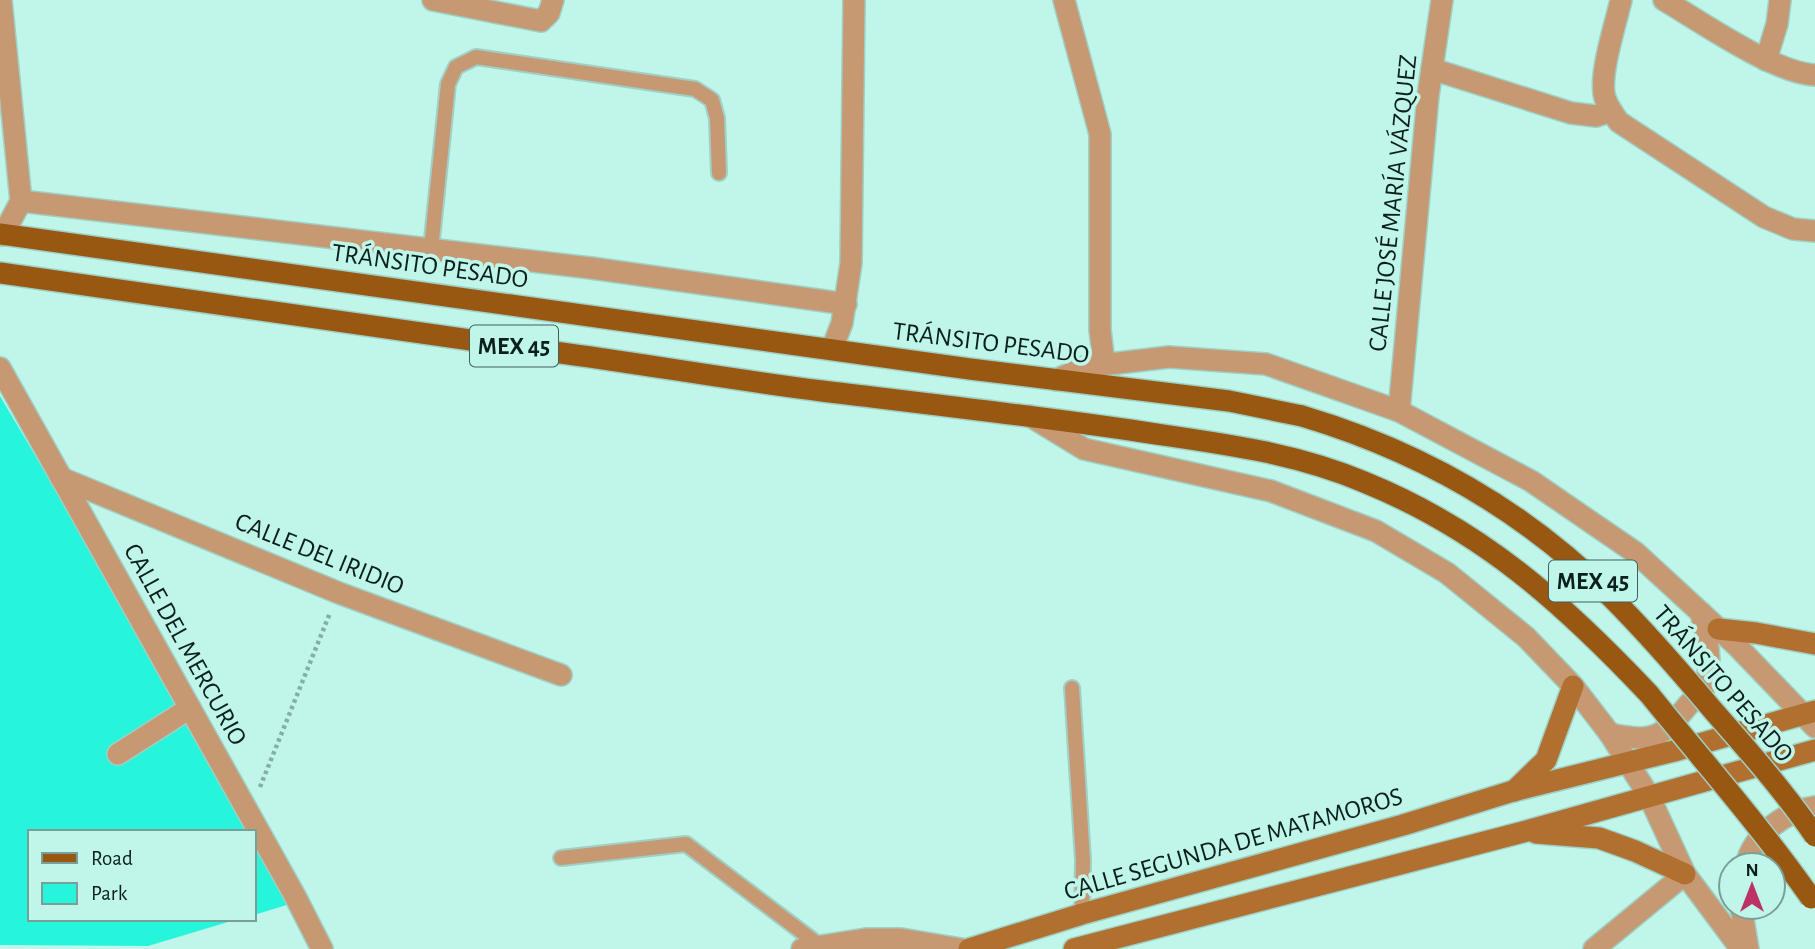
<svg xmlns="http://www.w3.org/2000/svg" width="1815" height="949" font-family="'Alegreya Sans',sans-serif">
<style>
.green{fill:#26f4db}
.lines{fill:none;stroke-linecap:round;stroke-linejoin:round}
.service-casing{stroke:#9fcfc5;stroke-width:18}
.minor-casing{stroke:#9fcfc5;stroke-width:24}
.tertiary-casing{stroke:#9fcfc5;stroke-width:24}
.secondary-casing{stroke:#9fcfc5;stroke-width:24}
.primary-casing{stroke:#9fcfc5;stroke-width:24}
.path{stroke:#84afa6;stroke-width:4.5;stroke-dasharray:3.5 3.5;stroke-linecap:butt}
.service{stroke:#c69972;stroke-width:14}
.minor{stroke:#c69972;stroke-width:21}
.tertiary{stroke:#c69972;stroke-width:21}
.secondary{stroke:#b27030;stroke-width:21}
.primary{stroke:#985811;stroke-width:21}
.primary-bridge-casing{stroke:#9fcfc5;stroke-width:24;stroke-linecap:butt}
.primary-bridge{stroke:#985811;stroke-width:21}
.labels{text-anchor:middle;stroke-width:7;stroke-linejoin:round;paint-order:stroke}
.shield{fill:#c0f5ea;stroke:#41605a;stroke-width:2}
.shield-label{font-size:24px;font-weight:bold;fill:#0b201d}
.street-label{font-size:26px;fill:#0b201d;stroke:#c0f5ea}
</style>
<rect width="100%" height="100%" fill="#c0f5ea"/>
<g class="green">
<path d="M0,396L186,711L253,832H30V919H238L148,946L0,945Z"/>
<path d="M254,833L293,903L254,915Z"/>
</g>
<g class="lines">
<defs>
<g id="service">
<path d="M431,249L448,84L456,67L476,57L695,89L712,100L717,118L719,173"/>
<path d="M1072,688L1083,860L1082,914"/>
<path d="M561,858L686,844L819,945"/>
</g>
<g id="minor">
<path d="M1,0L21,201L3,235"/>
<path d="M433,0L541,21L549,13L553,0"/>
<path d="M1064,0L1100,134V330L1104,363"/>
<path d="M1621,0C1616,23 1598,77 1605,98C1608,107 1613,114 1619,122L1764,217L1793,229L1815,231"/>
<path d="M1664,0C1701,22 1774,73 1815,75"/>
<path d="M1766,60L1777,24L1780,0"/>
<path d="M1432,69L1571,113L1596,116L1611,111"/>
<path d="M21,201L591,268L846,304"/>
<path d="M832,349L842,323L851,263L854,0"/>
<path d="M0,368L295,896L322,949"/>
<path d="M1399,411L1428,96L1442,0"/>
<path d="M61,478L339,593L561,675"/>
<path d="M118,754L190,708"/>
<path d="M802,949L866,939H901L961,949"/>
<path d="M1594,949L1685,874"/>
</g>
<g id="tertiary">
<path d="M1056,380L1084,367L1169,357L1266,364L1399,411L1531,481L1636,553L1736,645L1815,727"/>
<path d="M1030,416L1084,449L1271,491L1376,531L1447,573L1526,637L1573,686L1610,734L1649,796L1685,874L1741,949"/>
<path d="M1610,734C1655,743 1661,738 1689,704C1695,698 1704,691 1706,683C1713,660 1706,635 1701,613"/>
<path d="M1746,865C1753,835 1785,811 1815,807"/>
<path d="M1741,907L1748,949"/>
</g>
<g id="secondary">
<path d="M1718,629L1756,633L1815,644"/>
<path d="M1514,791L1546,760L1573,686"/>
<path d="M1536,833L1599,838L1635,851L1685,874"/>
<path d="M969,949L1082,914L1403,825L1513,791L1678,750L1815,711"/>
<path d="M1074,949L1523,832L1815,750"/>
</g>
<g id="primary">
<path d="M0,234L970,369L1229,401L1302,416"/>
<path d="M0,273C184,301 369,326 554,352C644,364 733,380 822,391C929,404 1036,416 1143,432C1218,443 1293,452 1364,482C1482,530 1563,603 1649,694"/>
</g>
</defs>
<use href="#service" class="service-casing"/>
<use href="#minor" class="minor-casing"/>
<use href="#tertiary" class="tertiary-casing"/>
<use href="#secondary" class="secondary-casing"/>
<use href="#primary" class="primary-casing"/>
<path class="path" d="M260,787L330,613"/>
<use href="#service" class="service"/>
<use href="#minor" class="minor"/>
<use href="#tertiary" class="tertiary"/>
<use href="#secondary" class="secondary"/>
<use href="#primary" class="primary"/>
<defs>
<g id="primary-bridge">
<path d="M1302,416C1419,451 1524,510 1611,597C1646,632 1679,670 1711,708C1747,749 1784,791 1815,836"/>
<path d="M1649,694C1704,762 1761,827 1811,898"/>
</g>
</defs>
<use href="#primary-bridge" class="primary-bridge-casing"/>
<use href="#primary-bridge" class="primary-bridge"/>
</g>
<g class="labels">
<g class="shield">
<rect x="470" y="325.5" width="88" height="41" rx="5"/>
<rect x="1549" y="560.5" width="88" height="41" rx="5"/>
</g>
<g class="shield-label">
<text x="514" y="354">MEX 45</text>
<text x="1593" y="589">MEX 45</text>
</g>
<g class="street-label">
<text transform="translate(1392 203) rotate(-84)" y="9">CALLE JOSÉ MARÍA VÁZQUEZ</text>
<text transform="translate(430 265) rotate(8)" y="9">TRÁNSITO PESADO</text>
<text transform="translate(991 342) rotate(7)" y="9">TRÁNSITO PESADO</text>
<text transform="translate(320 553) rotate(22)" y="9">CALLE DEL IRIDIO</text>
<text transform="translate(186 644) rotate(61)" y="9">CALLE DEL MERCURIO</text>
<text transform="translate(1724 683) rotate(49)" y="9">TRÁNSITO PESADO</text>
<text transform="translate(1233 843) rotate(-16)" y="9">CALLE SEGUNDA DE MATAMOROS</text>
</g>
</g>
<rect x="28" y="830" width="228" height="91" fill="#c0f5ea" stroke="#78a098" stroke-width="2"/>
<rect x="42" y="853" width="35" height="10" fill="#985811" stroke="#78a098" stroke-width="2"/>
<text x="91" y="865" font-size="21" fill="#0b201d">Road</text>
<rect x="42" y="883" width="35" height="21" fill="#26f4db" stroke="#78a098" stroke-width="2"/>
<text x="91" y="900" font-size="21" fill="#0b201d">Park</text>
<g transform="translate(1752 886)"><circle r="33" fill="#c0f5ea" stroke="#78a098" stroke-width="2"/>
<path d="M0-5L12 26L0 18L-12 26Z" fill="#bc3168"/>
<text y="-10" font-size="19" font-weight="bold" text-anchor="middle" fill="#0b201d">N</text>
</g>
</svg>
